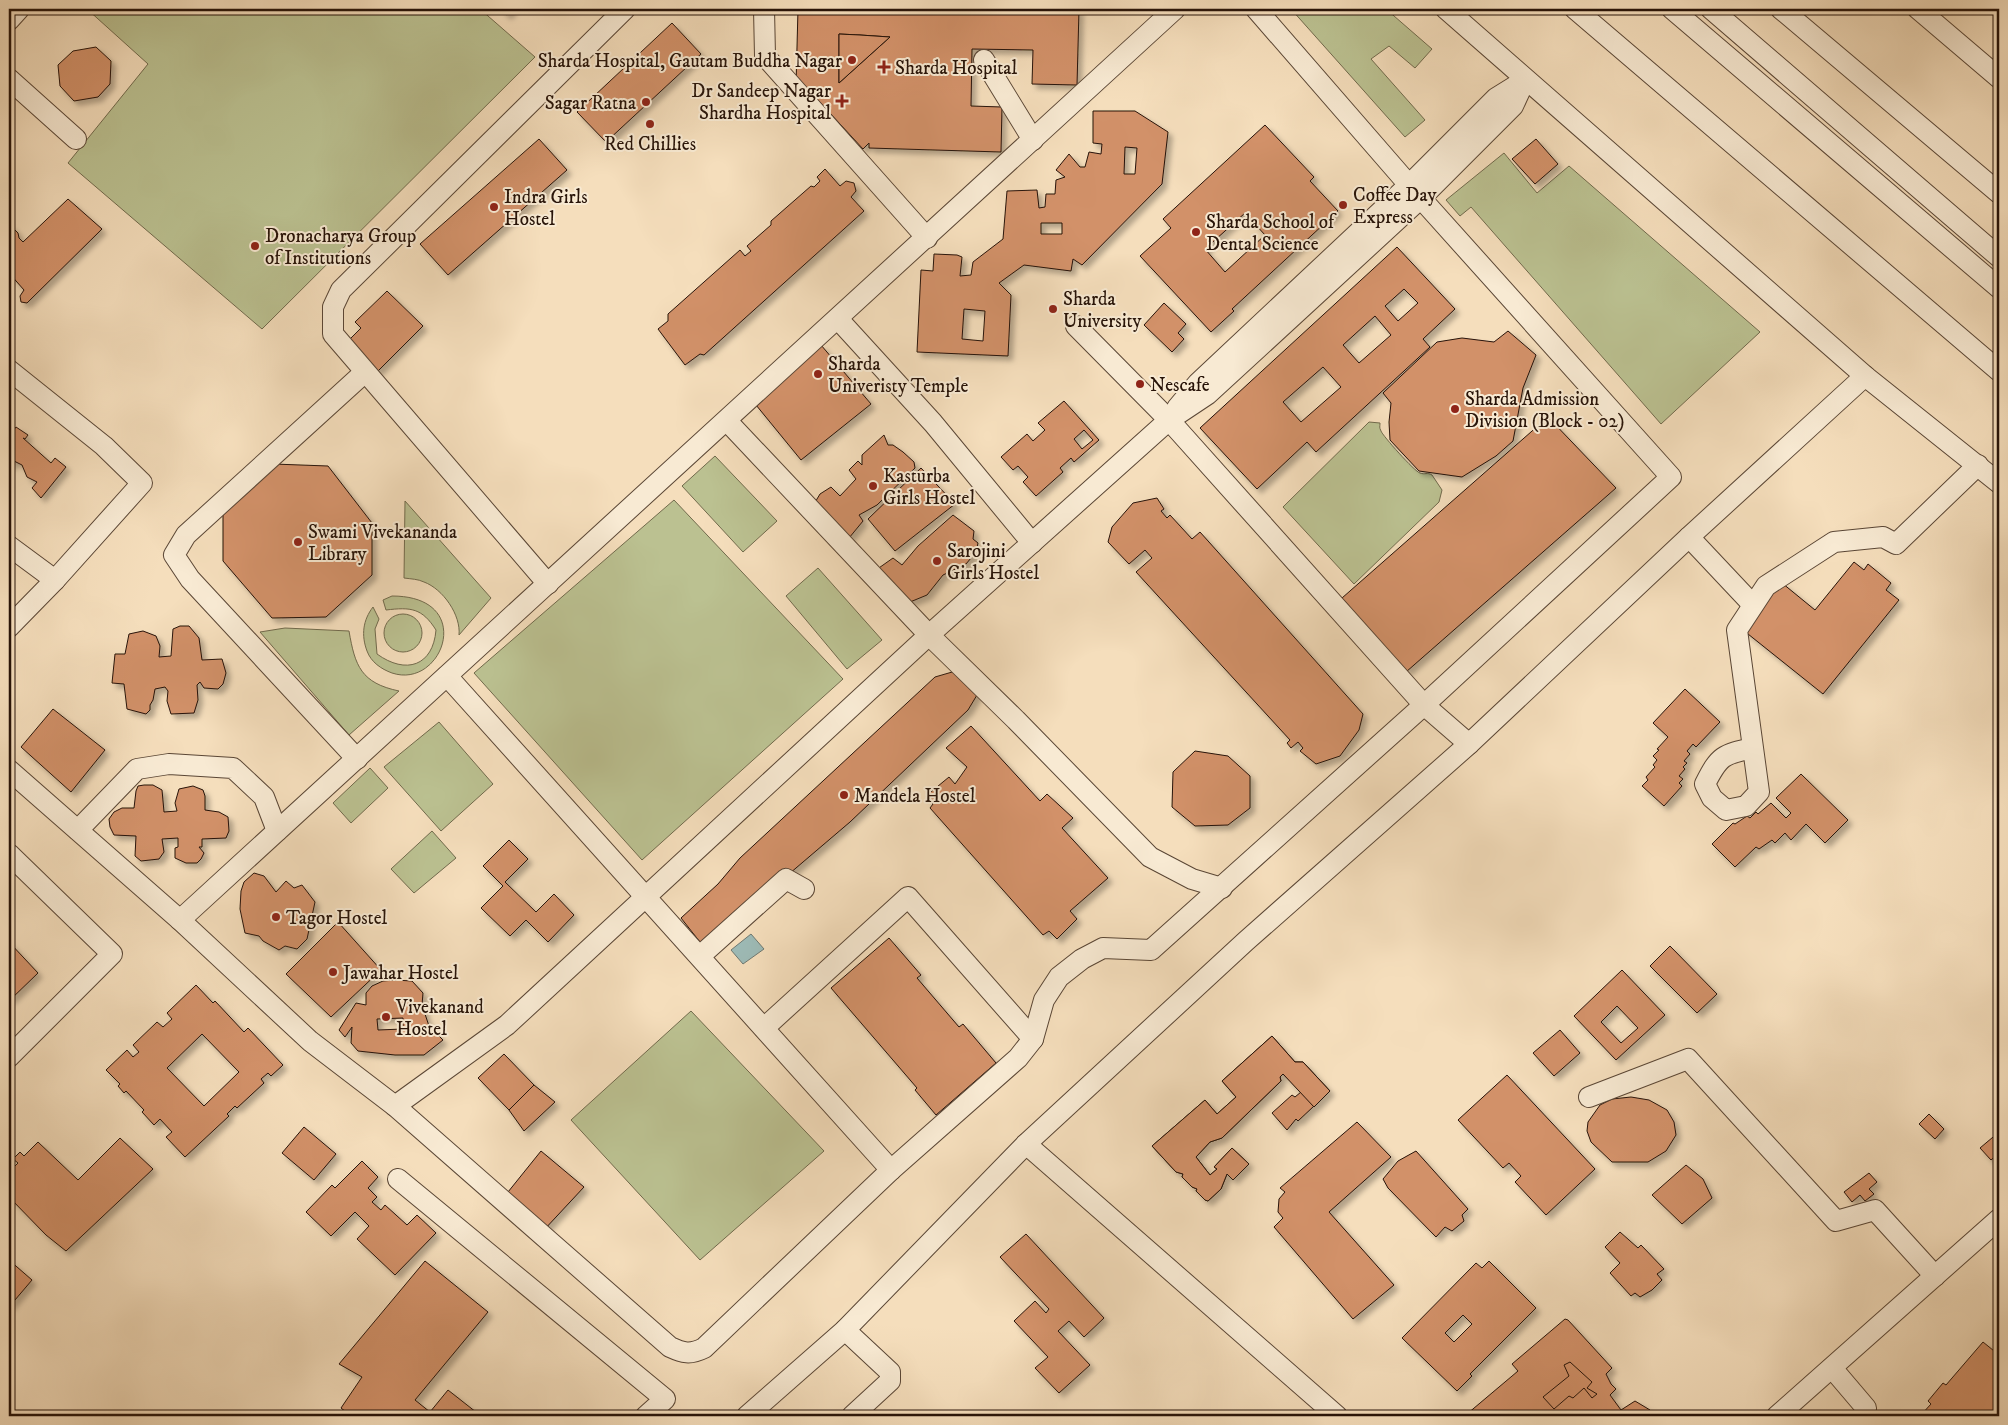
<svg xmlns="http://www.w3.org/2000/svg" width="2008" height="1425" font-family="'IM FELL DW Pica',serif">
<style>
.green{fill:#bbc191;stroke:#716a4c}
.water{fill:#9dbbb7;stroke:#6e7871}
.building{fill:#d29169;stroke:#271308;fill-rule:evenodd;filter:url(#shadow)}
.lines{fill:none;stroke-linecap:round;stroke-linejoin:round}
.minor-casing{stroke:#5a4635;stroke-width:22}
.minor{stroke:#f8ead3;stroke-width:20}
.poi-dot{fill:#8f2418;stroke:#f8ead3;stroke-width:2}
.labels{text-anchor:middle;stroke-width:4;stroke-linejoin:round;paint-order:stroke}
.poi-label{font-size:19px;fill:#271308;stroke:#f8ead3;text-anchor:start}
</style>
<defs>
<filter id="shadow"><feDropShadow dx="4.5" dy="4.5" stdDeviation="2.5" flood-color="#0004"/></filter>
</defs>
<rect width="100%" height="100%" fill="#f5debc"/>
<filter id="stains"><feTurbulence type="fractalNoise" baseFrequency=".004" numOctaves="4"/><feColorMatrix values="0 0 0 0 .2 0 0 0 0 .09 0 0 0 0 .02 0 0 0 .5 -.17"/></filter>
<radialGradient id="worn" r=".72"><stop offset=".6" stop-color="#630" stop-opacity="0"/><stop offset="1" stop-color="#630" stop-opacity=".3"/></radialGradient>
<g class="green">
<path d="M87,9H480L535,57L262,329L68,163L148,64Z"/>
<path d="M1291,9H1386L1432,49L1415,68L1389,46L1371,59L1425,120L1405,137Z"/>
<path d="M1504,153L1537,193L1569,166L1760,332L1661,424L1471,207L1460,216L1446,200Z"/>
<path d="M1369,422L1380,423C1380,427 1379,427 1381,431C1382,435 1415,472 1420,473C1425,475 1427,472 1432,475L1442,490L1439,502L1354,584L1283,507Z"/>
<path d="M715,456L777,521L743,552L682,486Z"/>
<path d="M674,500L843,679L642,860L474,673Z"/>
<path d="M405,501L491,598L459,635C461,615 443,589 424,582C418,579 411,579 404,578Z"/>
<path d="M818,568L882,640L847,669L786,596Z"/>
<path d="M392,596C477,596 443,690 392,673C381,669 371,662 367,651C361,635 363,620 373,607L379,619L375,629L377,654C406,675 433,666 436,630C422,608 411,607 386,610L383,600Z"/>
<circle cx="403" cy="633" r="19"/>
<path d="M285,628L349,631C355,666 361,683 399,691L349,735L260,632Z"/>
<path d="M439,722L493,784L441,831L384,767Z"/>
<path d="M370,768L388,788L351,823L333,803Z"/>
<path d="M432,831L456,858L414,893L391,869Z"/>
<path d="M691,1011L824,1151L700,1260L571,1120Z"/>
</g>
<path class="water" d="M751,934L764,949L743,964L731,950Z"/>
<g class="building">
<path d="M500,9H513L507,15Z"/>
<path d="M798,9H1079L1077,85L1032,84L1033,50L972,49L971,106L1002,107L1001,152L869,148V143L863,149L805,86L796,85ZM839,34L860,35L890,37L839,83Z"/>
<path d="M672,23L701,54L606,142L577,112Z"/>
<path d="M839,34L860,35L890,37L839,83Z"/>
<path d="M96,47L111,61L110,84L98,97L74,101L60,86L58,65L73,51Z"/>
<path d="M1093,111H1135L1168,132L1162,184L1082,265L1073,259L1071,271L1024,265L999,283L1011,295L1008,356L917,352L921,270L933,271L934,254L957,255L962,257L960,276L971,275L973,262L1003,239L1007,191L1037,190L1039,208L1045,207L1046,194H1055L1056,180L1065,177L1056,170L1069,154L1080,167H1085L1089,152L1101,154L1102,144L1093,143ZM1125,147L1137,148L1135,174H1124ZM1041,223H1062V234H1041ZM964,309L985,311L983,341L962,339Z"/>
<path d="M1265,125L1314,177L1310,181L1338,211L1232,309L1234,311L1211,332L1140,256L1171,228L1163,219ZM1245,213L1265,235L1225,272L1205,249Z"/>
<path d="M539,139L567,170L448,275L420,244Z"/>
<path d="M1536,139L1558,164L1535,184L1512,159Z"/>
<path d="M825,169L840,186L846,181L854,183L856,191L851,197L864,211L704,355L700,354L685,365L658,329L668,321V314L740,250L745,256L751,251L747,246L771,225V221L811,186L814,187L820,181L817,177Z"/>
<path d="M68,199L102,229L27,303L21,302L20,296L24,290L9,273V224L18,233L19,238L23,242Z"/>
<path d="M1397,247L1455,309L1423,339L1430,347L1316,452L1307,442L1257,489L1200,428ZM1404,289L1418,303L1398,321L1385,306ZM1375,316L1391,335L1359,363L1343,345ZM1323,367L1341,387L1301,422L1283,402Z"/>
<path d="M387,291L423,326L377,372L347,342L361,328L355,322Z"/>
<path d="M1164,303L1186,324L1178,333L1184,339L1172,352L1144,325Z"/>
<path d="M1508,331L1536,355L1523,388L1513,441L1496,456L1462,477L1419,471L1390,440L1389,422L1391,403L1383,393L1437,342L1462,338L1494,342Z"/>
<path d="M821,345L871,404L801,460L756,405Z"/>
<path d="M1064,401L1099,440L1074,462L1071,458L1060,468L1063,472L1036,496L1023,482L1028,477L1018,466L1013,470L1001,457L1027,434L1033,441L1045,430L1038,423ZM1084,430L1093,440L1082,449L1074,439Z"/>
<path d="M1548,417L1616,488L1406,672L1342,598Z"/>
<path d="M16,427L28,435L25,439L23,438L51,463L55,458L66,467L41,498L32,488L37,482L27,477L22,465L14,461L9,467V436Z"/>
<path d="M884,435L888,445H893L903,452L914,462L915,468L877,505L859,515L863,521L849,538L814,504L820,494L831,487L840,496L856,479L849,470L858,461L862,465V455Z"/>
<path d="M273,464L328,466L372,523V575L326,617L272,618L223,561V509Z"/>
<path d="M921,468L955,504L895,551L868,519Z"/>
<path d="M1157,498L1164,509L1161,511L1167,518L1170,515L1192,539L1200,532L1363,714L1359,730L1340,756L1316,764L1300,751L1303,748L1298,742L1291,748L1287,743L1290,740L1136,572L1152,558L1145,550L1129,564L1108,542L1112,527L1133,503Z"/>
<path d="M953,515L974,531L973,539L978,543L976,552L966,564L943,575L927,595L910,602L876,570L893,558L902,565L918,546Z"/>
<path d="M1854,562L1864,570L1868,564L1891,583L1886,590L1899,600L1823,694L1743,630L1782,583L1815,610Z"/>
<path d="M180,626H189L199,638L202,660L222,659L226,673L223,684L218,689L204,688L200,682L197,685L198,700L194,713L171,714L167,701L168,691L165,687L155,689L153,700L150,705V710L146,714L127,709L124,684L112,683L115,654H125L129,634L143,631L156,636L160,646L159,657L171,656L173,629Z"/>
<path d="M959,670L980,690L968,710L850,822L769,891L700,942L681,918L718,884L740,858L935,677Z"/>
<path d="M1685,689L1720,722L1696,747L1693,744L1687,751L1690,754L1684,761L1687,763L1683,767L1685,769L1679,776L1683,779L1679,783L1682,786L1664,806L1642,786L1648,780L1646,777L1655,767L1653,765L1657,760L1653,756L1659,750L1657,749L1668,737L1653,723Z"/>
<path d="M53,709L105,750L71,792L21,747Z"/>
<path d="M971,726L1040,801L1047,794L1073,818L1062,828L1108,878L1070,911L1077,919L1057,939L1049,931L1043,935L930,808L933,804L926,796L949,777L955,784L967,767L946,748Z"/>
<path d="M1195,751L1228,756L1250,776V808L1228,825L1195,826L1172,807L1173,772Z"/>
<path d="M1801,774L1848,820L1825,843L1806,824L1791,840L1785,833L1775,843L1772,840L1759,849L1756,847L1735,867L1712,844L1733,823L1735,824L1747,816L1750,818L1756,812L1758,814L1771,803L1786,818L1791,813L1776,798Z"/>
<path d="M144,785H153L162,790L164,812L177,811L175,803L179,789L193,786L203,790L205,796V810L219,812L228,817L229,831L226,838L202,839V847H199L204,853L201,859L197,863H186L175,858V848L178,847V838L162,839L164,852L159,859L141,861L135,856L136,836L114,835L110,827L109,819L114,812L122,808H134L136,791L138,786Z"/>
<path d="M509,840L528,859L505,882L536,912L554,894L574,915L548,942L526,920L510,936L481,908L503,886L483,866Z"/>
<path d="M254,873L264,876L276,892L286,881L294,888L302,885L315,902L307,939L297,949L285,946L279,950L263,941L259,936L245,933L240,909L241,891L244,882Z"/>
<path d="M338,922L381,970L331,1017L286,974Z"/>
<path d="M889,938L921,975L917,978L959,1027L963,1024L996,1063L936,1115L915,1090L917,1088L831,988Z"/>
<path d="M9,942L38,973L9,1001Z"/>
<path d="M1670,946L1717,994L1697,1013L1650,966Z"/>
<path d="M1622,970L1665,1015L1616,1060L1574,1016ZM1617,1006L1638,1028L1621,1043L1601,1022Z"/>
<path d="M395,980L412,981L423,993L422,1005L429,1026L443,1040L424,1055H395L358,1051L351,1043L352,1027L345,1037L339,1030L356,1003L366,1005V993L372,986L383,981ZM403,1018V1029L378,1030L377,1019Z"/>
<path d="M196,985L213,1003L215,1001L244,1032L248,1028L283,1065L271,1076L268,1073L261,1079L264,1083L237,1108L235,1106L227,1114L229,1116L185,1157L166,1137L172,1132L160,1119L154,1125L142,1112L144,1110L126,1091L124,1093L118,1086L120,1084L106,1070L127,1050L133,1057L139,1052L133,1045L157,1022L163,1027L172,1019L167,1013ZM202,1034L239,1072L204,1106L167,1068Z"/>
<path d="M1560,1030L1580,1053L1554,1076L1533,1053Z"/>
<path d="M1272,1036L1295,1062H1303L1330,1091L1298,1121L1296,1119L1287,1130L1272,1113L1292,1095L1295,1097L1301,1092L1283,1074L1280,1077L1281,1081L1222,1138L1210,1142L1196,1157L1210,1175L1217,1169L1214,1167L1232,1148L1249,1164L1233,1180L1227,1174L1221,1189L1208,1201L1205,1200L1196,1191L1197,1189L1192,1187L1182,1177L1183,1174L1176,1172L1152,1146L1205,1100L1217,1114L1236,1097L1222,1081Z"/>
<path d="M1272,1036L1295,1062H1303L1330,1091L1314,1107L1283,1074L1280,1077L1281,1081L1222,1138L1210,1142L1196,1157L1210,1175L1217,1169L1214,1167L1232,1148L1249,1164L1233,1180L1227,1174L1221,1189L1208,1201L1205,1200L1196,1191L1197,1189L1192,1187L1182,1177L1183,1174L1176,1172L1152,1146L1205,1100L1217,1114L1236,1097L1222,1081Z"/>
<path d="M504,1054L534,1085L509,1110L478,1078Z"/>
<path d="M1507,1075L1595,1169L1546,1215L1515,1182L1521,1176L1509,1163L1503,1168L1458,1120Z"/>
<path d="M534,1085L555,1102L524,1131L509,1110Z"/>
<path d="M1631,1097L1649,1100L1667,1110L1674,1122L1676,1135L1666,1151L1648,1162H1612L1591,1142L1587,1131L1588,1122L1600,1105L1612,1099Z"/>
<path d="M1929,1114L1944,1129L1935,1139L1919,1124Z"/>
<path d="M1357,1122L1391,1157L1329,1212L1394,1285L1353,1319L1274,1227L1283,1218L1278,1212L1279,1199L1285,1192L1280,1188Z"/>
<path d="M304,1127L336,1154L314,1180L282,1153Z"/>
<path d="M1999,1132V1153L1991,1160L1980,1148Z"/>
<path d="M120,1138L153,1169L66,1251L46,1235L9,1197V1172L18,1163L13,1159L20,1152L24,1156L38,1142L78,1180Z"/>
<path d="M541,1151L584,1187L543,1231L508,1192Z"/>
<path d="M1416,1151L1468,1209L1462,1215L1464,1221L1452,1231L1445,1227L1436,1237L1388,1188L1383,1179L1398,1161Z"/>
<path d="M362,1161L378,1177L368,1188L377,1197L372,1202L381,1210L385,1205L407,1225L417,1215L436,1233L395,1275L357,1239L369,1226L355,1212L331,1236L306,1212L332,1185L335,1188Z"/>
<path d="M1686,1165L1703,1179L1712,1198L1682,1224L1652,1195Z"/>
<path d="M1869,1173L1877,1182L1869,1189L1874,1194L1865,1201L1860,1195L1852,1202L1844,1192Z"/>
<path d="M1620,1232L1638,1248L1641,1245L1664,1269L1657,1274L1662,1280L1652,1290L1640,1297L1635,1293L1631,1296L1610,1273L1620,1263L1605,1247Z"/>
<path d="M1026,1234L1104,1318L1084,1337L1069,1321L1058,1331L1090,1365L1059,1393L1035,1368L1048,1357L1014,1321L1035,1301L1046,1313L1049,1309L1000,1257Z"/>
<path d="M9,1260L32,1280L9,1307Z"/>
<path d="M425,1261L488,1312L415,1400L430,1412L448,1390L481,1416H351L341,1408L362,1377L339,1364Z"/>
<path d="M1489,1261L1536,1308L1470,1374L1472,1376L1457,1391L1402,1338L1476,1263L1482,1268ZM1463,1315L1472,1324L1454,1342L1445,1333Z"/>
<path d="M1565,1319L1568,1320L1612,1368L1606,1374L1611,1384L1616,1389L1610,1395L1621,1410L1635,1401L1650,1410L1643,1416H1469L1467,1414L1518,1371L1512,1364Z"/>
<path d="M1983,1342L1999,1355V1411L1995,1416H1920L1931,1404L1928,1401L1943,1383L1946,1385Z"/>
<path d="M1570,1362L1592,1382L1587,1388L1597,1394L1592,1398L1584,1388L1573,1398L1569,1396L1554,1409L1543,1397L1569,1376L1564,1365Z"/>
</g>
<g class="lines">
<defs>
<g id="minor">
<path d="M764,9L765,56L927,238"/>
<path d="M1446,9L1865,376L1999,483"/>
<path d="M1575,9L1999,371"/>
<path d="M1672,9L1999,288"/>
<path d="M1711,9L1999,257"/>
<path d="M1781,9L1999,193"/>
<path d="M1918,9L1999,78"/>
<path d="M9,20L19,9"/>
<path d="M984,60L1033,140"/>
<path d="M9,79L76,139"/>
<path d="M838,319L933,423L1032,543"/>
<path d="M1076,326L1169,420L1424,705L1469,744"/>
<path d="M9,370L104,446L142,483L55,580L9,627"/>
<path d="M1177,408L1198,383L1409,185L1496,98L1525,80"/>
<path d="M727,421L929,635L1016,720L1150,857L1192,879L1222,888"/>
<path d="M1689,537L1753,605"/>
<path d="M9,546L55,580"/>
<path d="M548,584L333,334V307L341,290L625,9"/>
<path d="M447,676L891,1170"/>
<path d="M1753,748C1723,754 1719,756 1705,784L1712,798L1726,810L1746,806L1759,792L1737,630L1766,586L1834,542L1883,537L1896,544L1978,465"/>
<path d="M357,759L190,579L174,555L186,535L365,372"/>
<path d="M9,770L180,920L310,1041L395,1106L670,1347C683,1353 690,1355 704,1348L891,1170L1018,1058L1033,1039L1044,1000L1059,977L1082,959L1103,948L1151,950L1424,705L1671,477L1409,185L1256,9"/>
<path d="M78,830L137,769L169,764L233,768L264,797L277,831"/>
<path d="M9,854L112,954L9,1057"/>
<path d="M180,920L1175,9"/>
<path d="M700,956L786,879L804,889"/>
<path d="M764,1028L908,897L1033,1039"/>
<path d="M1589,1097L1688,1059L1836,1221L1875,1210L1935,1276"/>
<path d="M395,1106L507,1025L929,635L1169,420L1208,394L1421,198L1513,106L1525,80"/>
<path d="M1026,1144L1337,1416"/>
<path d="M398,1179L665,1399L646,1416"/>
<path d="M845,1330L890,1372V1381L852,1416"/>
<path d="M1832,1368L1866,1408L1865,1416"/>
<path d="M747,1416L845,1330L1026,1144L1246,941L1469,744L1689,537L1865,376"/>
<path d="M1777,1416L1999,1219"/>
</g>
</defs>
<use href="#minor" class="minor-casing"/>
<use href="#minor" class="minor"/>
</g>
<g class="poi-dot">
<circle cx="852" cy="60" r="5"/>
<path d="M881.5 59.5h5v5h5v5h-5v5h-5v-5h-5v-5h5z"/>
<path d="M839.5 93.5h5v5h5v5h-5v5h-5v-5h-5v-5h5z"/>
<circle cx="646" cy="102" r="5"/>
<circle cx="650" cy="124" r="5"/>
<circle cx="1343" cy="205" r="5"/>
<circle cx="494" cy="207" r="5"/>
<circle cx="1196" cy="232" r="5"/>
<circle cx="255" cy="246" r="5"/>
<circle cx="1053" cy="309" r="5"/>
<circle cx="818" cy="374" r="5"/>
<circle cx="1140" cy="384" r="5"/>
<circle cx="1455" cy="409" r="5"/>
<circle cx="873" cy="486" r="5"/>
<circle cx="298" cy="542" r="5"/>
<circle cx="937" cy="561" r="5"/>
<circle cx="844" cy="795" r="5"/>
<circle cx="276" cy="917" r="5"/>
<circle cx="333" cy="972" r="5"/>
<circle cx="386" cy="1017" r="5"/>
</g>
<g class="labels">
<g class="poi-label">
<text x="842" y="67" text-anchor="end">Sharda Hospital, Gautam Buddha Nagar</text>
<text x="895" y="74">Sharda Hospital</text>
<text x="831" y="97" text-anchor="end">Dr Sandeep Nagar<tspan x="831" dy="22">Shardha Hospital</tspan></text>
<text x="636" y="109" text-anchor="end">Sagar Ratna</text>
<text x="650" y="150" text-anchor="middle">Red Chillies</text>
<text x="1353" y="201">Coffee Day<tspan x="1353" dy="22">Express</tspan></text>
<text x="504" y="203">Indra Girls<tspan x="504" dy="22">Hostel</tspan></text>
<text x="1206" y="228">Sharda School of<tspan x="1206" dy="22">Dental Science</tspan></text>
<text x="265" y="242">Dronacharya Group<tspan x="265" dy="22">of Institutions</tspan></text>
<text x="1063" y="305">Sharda<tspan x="1063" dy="22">University</tspan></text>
<text x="828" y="370">Sharda<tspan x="828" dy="22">Univeristy Temple</tspan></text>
<text x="1150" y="391">Nescafe</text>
<text x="1465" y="405">Sharda Admission<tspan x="1465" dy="22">Division (Block - 02)</tspan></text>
<text x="883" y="482">Kasturba<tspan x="883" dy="22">Girls Hostel</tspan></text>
<text x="308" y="538">Swami Vivekananda<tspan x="308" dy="22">Library</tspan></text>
<text x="947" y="557">Sarojini<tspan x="947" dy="22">Girls Hostel</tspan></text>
<text x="854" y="802">Mandela Hostel</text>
<text x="286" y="924">Tagor Hostel</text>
<text x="343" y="979">Jawahar Hostel</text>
<text x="396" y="1013">Vivekanand<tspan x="396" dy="22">Hostel</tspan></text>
</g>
</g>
<rect width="2008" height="1425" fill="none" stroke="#f5debc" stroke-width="30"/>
<rect x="10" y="10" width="1988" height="1405" fill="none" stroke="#271308" stroke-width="2.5"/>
<rect x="15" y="15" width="1978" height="1395" fill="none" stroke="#271308"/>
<rect width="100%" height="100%" filter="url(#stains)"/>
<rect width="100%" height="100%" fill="url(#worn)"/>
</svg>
